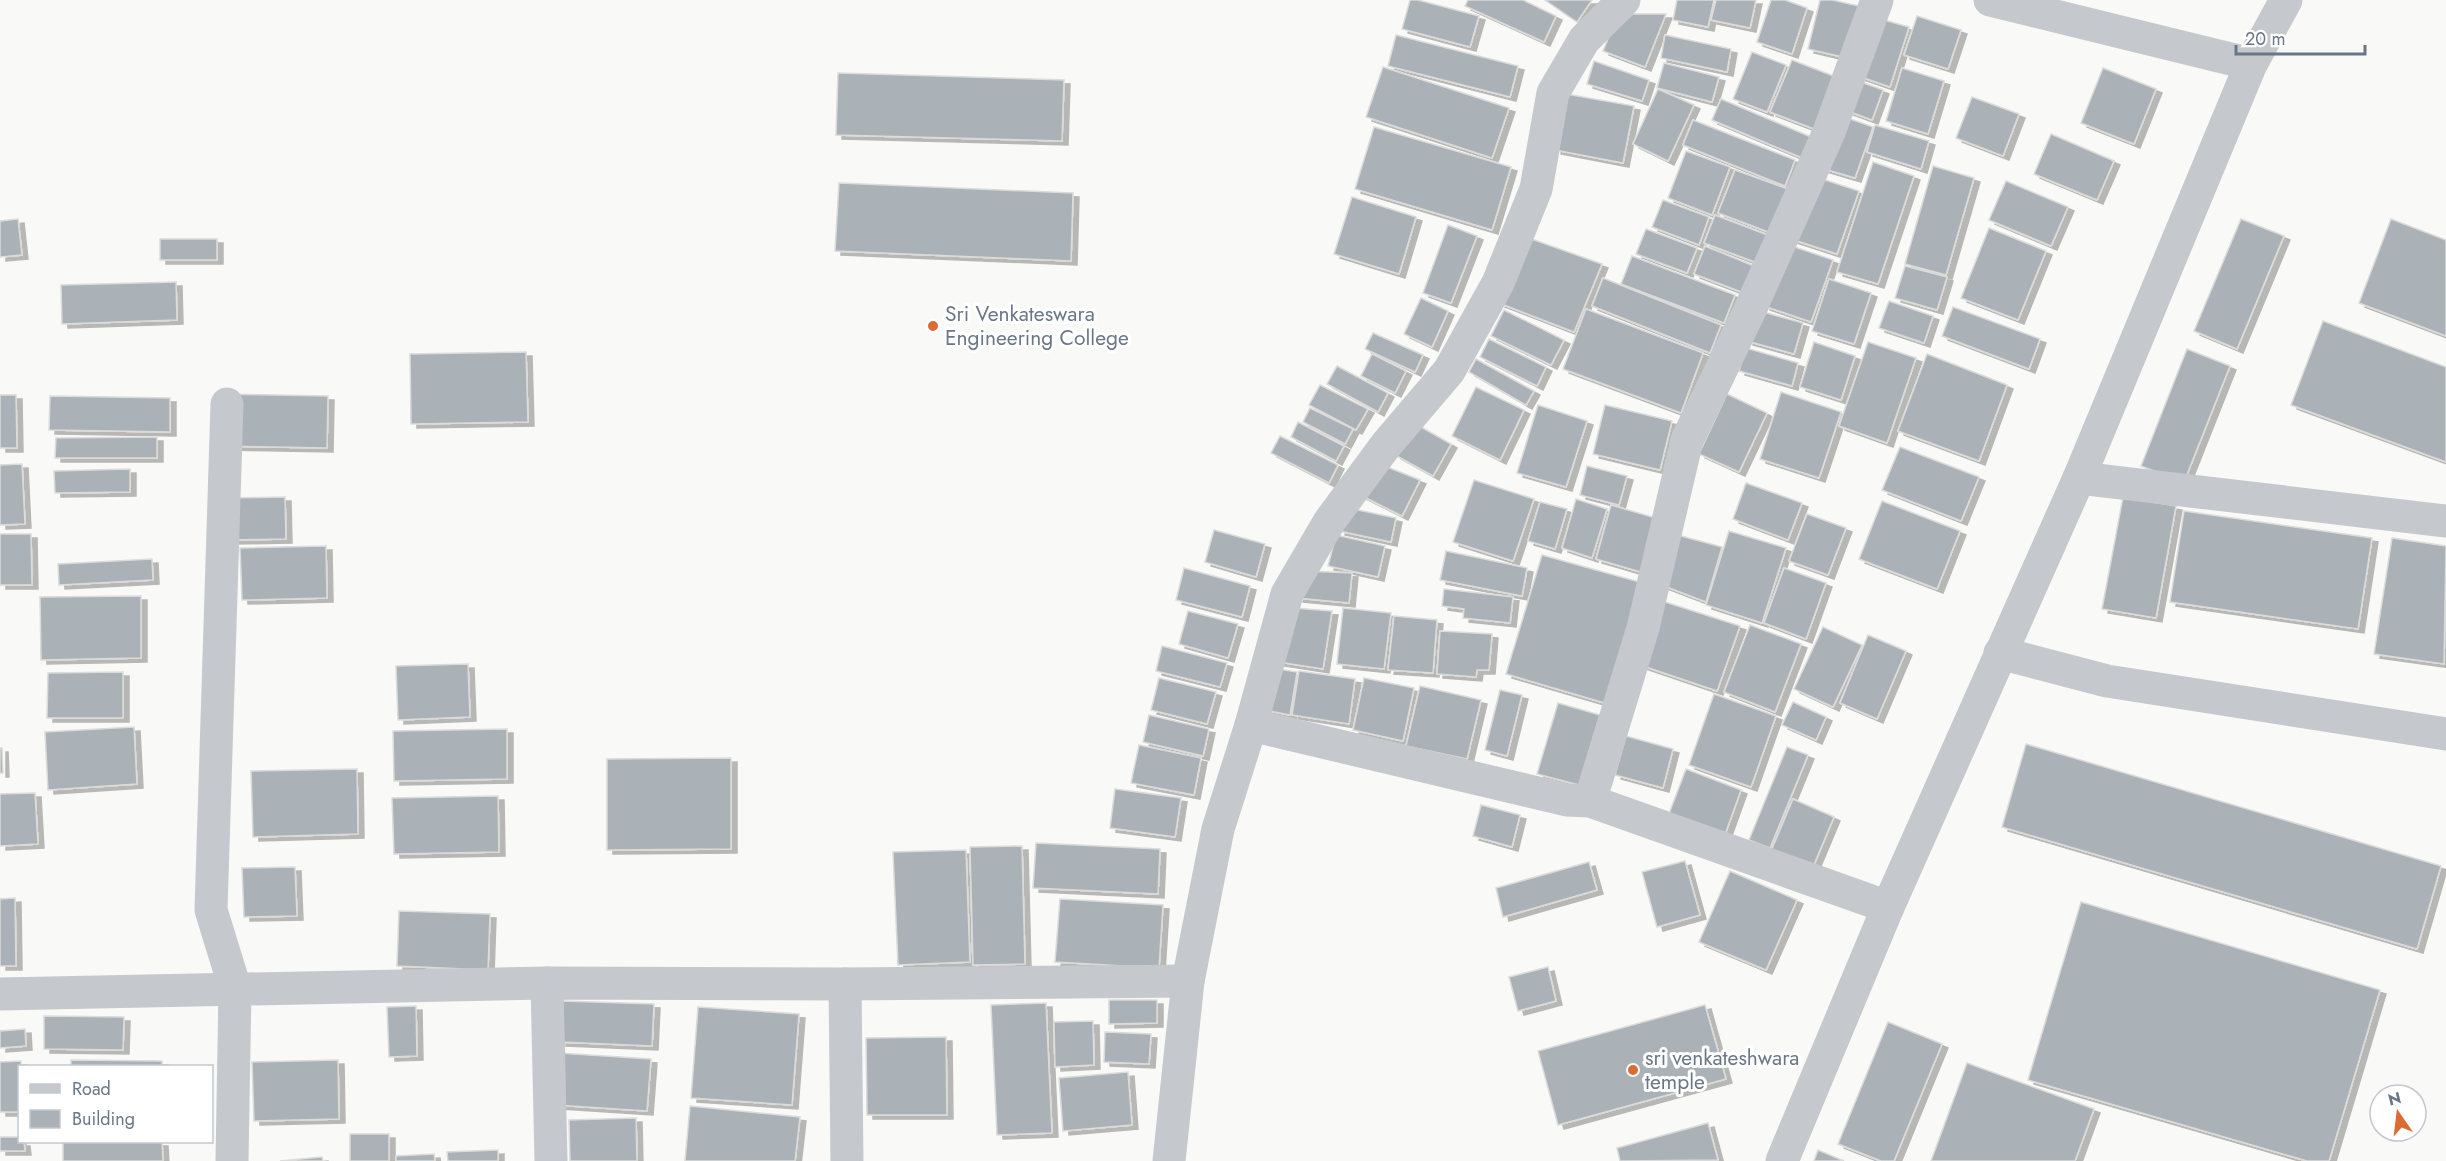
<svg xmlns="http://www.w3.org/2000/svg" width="2446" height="1161" font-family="Jost,sans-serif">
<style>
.building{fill:#aab1b7;stroke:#dbdbd9;stroke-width:1.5;filter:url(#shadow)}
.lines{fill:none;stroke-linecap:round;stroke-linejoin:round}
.minor{stroke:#c5c8cc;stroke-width:33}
.poi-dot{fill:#db6b35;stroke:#fff;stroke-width:2}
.labels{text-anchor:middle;stroke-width:6;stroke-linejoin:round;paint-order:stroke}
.poi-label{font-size:21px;fill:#6a7786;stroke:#fff;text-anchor:start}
</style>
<defs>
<filter id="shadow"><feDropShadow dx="6" dy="4" stdDeviation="0" flood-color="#0004"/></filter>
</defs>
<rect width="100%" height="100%" fill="#f9f9f7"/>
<g class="building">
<path d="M1410,0H1418L1479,16L1470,47L1402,29Z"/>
<path d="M1468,0H1523L1556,16L1544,42L1465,6Z"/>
<path d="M1545,0H1592L1577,22Z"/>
<path d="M1677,0H1714L1708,27L1673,20Z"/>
<path d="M1716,0H1756L1750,28L1711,20Z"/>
<path d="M1771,0H1785L1807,8L1792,54L1757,42Z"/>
<path d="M1820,0H1832L1859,6L1847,58L1808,49Z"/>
<path d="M1633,14H1666L1645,67L1603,51L1610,34Z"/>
<path d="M1917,16L1961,30L1948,69L1904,55Z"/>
<path d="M1877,18L1909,27L1890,87L1858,76Z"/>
<path d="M1396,35L1518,66L1510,97L1388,66Z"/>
<path d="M1665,35L1731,49L1727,72L1661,58Z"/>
<path d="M1752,52L1786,65L1767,112L1733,99Z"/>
<path d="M1792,60L1836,77L1814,129L1770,112Z"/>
<path d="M1594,61L1649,80L1642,101L1587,84Z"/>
<path d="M1664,63L1719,77L1712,102L1657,88Z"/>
<path d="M1383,67L1509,108L1492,158L1366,117Z"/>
<path d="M1902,68L1944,81L1928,134L1886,121Z"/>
<path d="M2103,68L2156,89L2134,144L2081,123Z"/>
<path d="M838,73L1064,80L1062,141L836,135Z"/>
<path d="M1853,79L1883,90L1872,120L1842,109Z"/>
<path d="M1658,89L1694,105L1668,161L1633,144Z"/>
<path d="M1566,94L1634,106L1623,163L1555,150Z"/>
<path d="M1972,97L2019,114L2003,156L1956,138Z"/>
<path d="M1721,99L1811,137L1802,158L1712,120Z"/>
<path d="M1839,115L1873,127L1855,178L1821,168Z"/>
<path d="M1693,120L1795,160L1785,186L1683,145Z"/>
<path d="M1875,125L1929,141L1921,169L1867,152Z"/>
<path d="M1374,127L1511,167L1492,230L1355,189Z"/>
<path d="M2051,134L2114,161L2097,200L2034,174Z"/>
<path d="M1686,151L1730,167L1712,215L1668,198Z"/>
<path d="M1873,162L1914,176L1878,284L1837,272Z"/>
<path d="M1933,166L1974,178L1946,275L1905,264Z"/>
<path d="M1735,170L1788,189L1771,233L1718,213Z"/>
<path d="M1813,176L1859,191L1837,254L1791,239Z"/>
<path d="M2006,181L2068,207L2051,246L1989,220Z"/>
<path d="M839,183L1073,193L1071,261L835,251Z"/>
<path d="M1352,197L1416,217L1399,274L1334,254Z"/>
<path d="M1663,200L1709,217L1699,245L1652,227Z"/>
<path d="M1715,215L1770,236L1760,264L1704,243Z"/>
<path d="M18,219L22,255L0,257V221Z"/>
<path d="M2241,219L2284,236L2237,349L2194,331Z"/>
<path d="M2391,219L2446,240V336L2359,303Z"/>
<path d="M1448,225L1477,236L1451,303L1423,293Z"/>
<path d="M1989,228L2046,251L2018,320L1961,298Z"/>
<path d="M1646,229L1697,248L1687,273L1636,254Z"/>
<path d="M1523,236L1602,264L1574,332L1499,303Z"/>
<rect x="160" y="239" width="57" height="21"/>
<path d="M1786,244L1833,260L1811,322L1764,306Z"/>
<path d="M1705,246L1754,266L1744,293L1694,274Z"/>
<path d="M1632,256L1735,295L1724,323L1621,284Z"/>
<path d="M1905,266L1947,277L1937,310L1895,298Z"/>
<path d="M1603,278L1721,325L1710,353L1592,306Z"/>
<path d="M1829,279L1871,293L1854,344L1812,331Z"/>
<path d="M176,282L177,320L62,324L61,285Z"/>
<path d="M1421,298L1448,311L1432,347L1404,334Z"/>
<path d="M1889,301L1933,316L1924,343L1879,328Z"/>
<path d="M1953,307L2040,339L2029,369L1942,336Z"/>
<path d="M1586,309L1703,353L1681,413L1563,369Z"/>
<path d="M1504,310L1564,340L1551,365L1491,336Z"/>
<path d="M1756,310L1803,323L1794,354L1747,341Z"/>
<path d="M2323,321L2446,367V462L2291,405Z"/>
<path d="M1373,333L1423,355L1415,372L1365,349Z"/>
<path d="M1489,339L1546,367L1537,386L1480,357Z"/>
<path d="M1814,342L1855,356L1841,400L1800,387Z"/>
<path d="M1868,342L1916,358L1887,443L1839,426Z"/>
<path d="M1746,348L1798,363L1792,386L1739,371Z"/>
<path d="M2187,349L2230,366L2184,482L2141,466Z"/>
<path d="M526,352L528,422L411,424L410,354Z"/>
<path d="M1372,354L1406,371L1395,393L1361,376Z"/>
<path d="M1927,354L2007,385L1979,461L1898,431Z"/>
<path d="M1476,359L1534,391L1526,405L1469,372Z"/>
<path d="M1337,366L1388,393L1378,412L1327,384Z"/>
<path d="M1320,385L1368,409L1356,430L1309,405Z"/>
<path d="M1476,387L1524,410L1500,460L1452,436Z"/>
<path d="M1781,392L1841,412L1819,478L1760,459Z"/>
<path d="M221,394L328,396L327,448L220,446Z"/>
<path d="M1727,394L1767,413L1739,472L1699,454Z"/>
<path d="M0,395H16L17,448H0Z"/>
<path d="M50,396L170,398V432L49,430Z"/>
<path d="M1538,405L1587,421L1566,487L1517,473Z"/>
<path d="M1605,405L1672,421L1660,470L1593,454Z"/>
<path d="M1310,408L1353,429L1345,444L1303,422Z"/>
<path d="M1298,422L1344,446L1336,461L1291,437Z"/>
<path d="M1414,423L1451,444L1433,476L1395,455Z"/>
<path d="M1280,436L1338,465L1329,483L1271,453Z"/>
<path d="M157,437V458H55L56,438Z"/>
<path d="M1900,447L1979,477L1961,521L1882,490Z"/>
<path d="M22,464L25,524L0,525V465Z"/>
<path d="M1382,465L1420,480L1402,516L1358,494Z"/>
<path d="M1587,466L1627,476L1619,505L1580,495Z"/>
<path d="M130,469V492L55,493L54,471Z"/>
<path d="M1474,480L1534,499L1513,561L1453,542Z"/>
<path d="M1746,483L1802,503L1788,540L1733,519Z"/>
<path d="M285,497L286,539L228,540V498Z"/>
<path d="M2123,497L2176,506L2156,618L2102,609Z"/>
<path d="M1576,499L1607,509L1592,558L1562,548Z"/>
<path d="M1882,501L1960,531L1937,589L1859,559Z"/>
<path d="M1540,502L1567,509L1555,549L1528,541Z"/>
<path d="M1611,505L1659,519L1644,573L1596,559Z"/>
<path d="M1344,507L1396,518L1391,542L1339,531Z"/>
<path d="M2184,511L2372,538L2358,629L2170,602Z"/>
<path d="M1807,514L1846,528L1828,575L1789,561Z"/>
<path d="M1214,530L1265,544L1256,577L1205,562Z"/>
<path d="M1729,531L1786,548L1762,623L1706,605Z"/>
<path d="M1670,533L1722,547L1706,602L1659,584Z"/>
<path d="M0,534H31L32,585H0Z"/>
<path d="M1336,535L1385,546L1378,577L1328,566Z"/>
<path d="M2392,538L2446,546L2444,664L2374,654Z"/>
<path d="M326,546L327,598L242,600L240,548Z"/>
<path d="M1446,551L1527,568L1522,596L1440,580Z"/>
<path d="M1542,555L1643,583L1608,704L1506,674Z"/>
<path d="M152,559L153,580L59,585L58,564Z"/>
<path d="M1184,568L1250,586L1242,617L1176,600Z"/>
<path d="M1784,568L1826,583L1806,639L1764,623Z"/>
<path d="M1306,571L1352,573L1349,603L1297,598Z"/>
<path d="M1444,589L1513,597L1510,623L1463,618L1464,609L1442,606Z"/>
<path d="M141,596V658L41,660L40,597Z"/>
<path d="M1662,601L1740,626L1717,691L1640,665Z"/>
<path d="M1293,608L1332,611L1323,669L1272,661Z"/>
<path d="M1343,608L1391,613L1384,669L1337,664Z"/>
<path d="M1188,611L1238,624L1228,658L1179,644Z"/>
<path d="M1394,616L1437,620L1433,673L1388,670Z"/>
<path d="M1750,625L1801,644L1775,712L1724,692Z"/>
<path d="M1823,627L1862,645L1833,707L1794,689Z"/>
<path d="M1440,631L1492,634L1489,670H1477L1476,677L1437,674Z"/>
<path d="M1868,635L1906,651L1877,719L1840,703Z"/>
<path d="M1162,646L1227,663L1220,687L1156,671Z"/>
<path d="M468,664L470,717L398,720L396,666Z"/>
<path d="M1272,668L1297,672L1290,715L1264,710Z"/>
<path d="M1299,671L1355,679L1349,724L1292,715Z"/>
<path d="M123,672V718H47L48,673Z"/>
<path d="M1159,678L1216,692L1207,724L1151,710Z"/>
<path d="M1364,678L1414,688L1403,741L1353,730Z"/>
<path d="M1420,686L1481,700L1467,759L1406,746Z"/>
<path d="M1500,690L1522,695L1507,756L1485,750Z"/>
<path d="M1714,694L1776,716L1751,787L1689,765Z"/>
<path d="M1793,702L1826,717L1816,740L1782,725Z"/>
<path d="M1558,703L1600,715L1579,785L1537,774Z"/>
<path d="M1149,715L1209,729L1203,756L1143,742Z"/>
<path d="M134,727L137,784L48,790L45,732Z"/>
<path d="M507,729V779L394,781L393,731Z"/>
<path d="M1626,736L1673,749L1663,788L1615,775Z"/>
<path d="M2026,744L2441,866L2417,949L2002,827Z"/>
<path d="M1139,745L1201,758L1194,795L1131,783Z"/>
<path d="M1787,747L1808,755L1770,848L1749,840Z"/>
<path d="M0,748H2L3,773H0Z"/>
<path d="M731,758V849L607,850V759Z"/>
<path d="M357,769L358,834L253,837L251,771Z"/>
<path d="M1686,769L1741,790L1723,840L1667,819Z"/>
<path d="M1115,789L1181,798L1175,837L1110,828Z"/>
<path d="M35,793L38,844L0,846V794Z"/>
<path d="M498,796L499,852L394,854L392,798Z"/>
<path d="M1793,799L1834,817L1810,874L1769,856Z"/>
<path d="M1481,805L1520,815L1512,847L1473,836Z"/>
<path d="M1036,843L1160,849L1158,894L1033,888Z"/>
<path d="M1022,846L1025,964L973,965L970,847Z"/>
<path d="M966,850L970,962L898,965L893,852Z"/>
<path d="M1685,861L1700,915L1657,927L1642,872Z"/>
<path d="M1589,862L1597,890L1503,917L1496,888Z"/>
<path d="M295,867L297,916L244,917L242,868Z"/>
<path d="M1730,871L1797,900L1766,970L1699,942Z"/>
<path d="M15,898L16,966H0V899Z"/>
<path d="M1060,899L1163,905L1159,968L1055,962Z"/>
<path d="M2081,902L2380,990L2329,1161H2307L2028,1080Z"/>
<path d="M399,911L490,914L488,970L397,966Z"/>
<path d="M1548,967L1556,1001L1518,1011L1509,977Z"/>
<path d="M1109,1000H1157V1023L1109,1024Z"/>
<path d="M562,1001L654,1004L652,1046L560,1042Z"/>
<path d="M1046,1003L1052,1133L997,1135L991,1005Z"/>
<path d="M1705,1005L1726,1079L1558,1125L1538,1051Z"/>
<path d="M416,1006L417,1056L389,1057L387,1007Z"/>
<path d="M698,1007L799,1014L792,1105L691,1098Z"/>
<path d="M44,1016L124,1017L123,1050L44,1049Z"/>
<path d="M1093,1021L1094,1065L1055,1067L1054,1022Z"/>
<path d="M1888,1022L1942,1044L1894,1161H1881L1838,1144Z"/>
<path d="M25,1029L26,1046L0,1048V1031Z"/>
<path d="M1105,1032L1151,1034L1149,1064L1104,1062Z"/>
<path d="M946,1037L947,1115H867L866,1038Z"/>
<path d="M558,1053L651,1059L647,1111L555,1105Z"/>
<path d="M71,1060L162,1061V1066H71Z"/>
<path d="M338,1060L339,1119L254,1121L252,1062Z"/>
<path d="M21,1061V1066H20V1112H0V1062Z"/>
<path d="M1967,1063L2094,1109L2075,1161H1931Z"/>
<path d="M1128,1072L1132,1125L1063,1131L1059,1078Z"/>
<path d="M690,1106L800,1117L795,1161H685Z"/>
<path d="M636,1118L637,1161H570L569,1120Z"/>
<path d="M1708,1123L1718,1160L1620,1161L1617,1148Z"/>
<rect x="350" y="1134" width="39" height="27"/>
<path d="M0,1137H20V1142H24L25,1151H0Z"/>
<path d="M63,1142H162L163,1161H63Z"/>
<path d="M498,1150V1161H448L447,1152Z"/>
<path d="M1818,1150L1844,1161H1814Z"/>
<path d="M434,1154L435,1161H396V1156Z"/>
<path d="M322,1157L323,1161H280Z"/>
</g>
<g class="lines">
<g class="minor">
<path d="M1990,0L2251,64"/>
<path d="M227,404L211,910L235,988L232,1161"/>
<path d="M2079,478L2446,521"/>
<path d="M2000,653L2107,681L2446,734"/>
<path d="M1251,725L1567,800L1590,801L1888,907"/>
<path d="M1590,801L1643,628L1687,440L1750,310L1829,132L1877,0"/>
<path d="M547,983L551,1161"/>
<path d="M845,984L847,1161"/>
<path d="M0,994L547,983L845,984L1188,981"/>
<path d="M1169,1161L1188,981L1218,829L1251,725L1287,594L1329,522L1386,445L1449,371L1498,283L1536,189L1553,93L1584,40L1624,0"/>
<path d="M1782,1161L1888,907L2079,478L2251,64L2286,0"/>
</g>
</g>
<g class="poi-dot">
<circle cx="933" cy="326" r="6"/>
<circle cx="1633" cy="1070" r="6"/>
</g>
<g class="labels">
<g class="poi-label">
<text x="945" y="321">Sri Venkateswara<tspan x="945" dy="24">Engineering College</tspan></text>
<text x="1645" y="1065">sri venkateshwara<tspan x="1645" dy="24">temple</tspan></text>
</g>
</g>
<rect x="18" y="1065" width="195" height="78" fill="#ffffff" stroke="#c3c9cf" stroke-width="1.5"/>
<rect x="30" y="1084" width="30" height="9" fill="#c5c8cc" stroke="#c3c9cf" stroke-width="1.5"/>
<text x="72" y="1095" font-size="18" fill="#6a7786">Road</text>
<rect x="30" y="1110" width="30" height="18" fill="#aab1b7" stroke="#c3c9cf" stroke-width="1.5"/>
<text x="72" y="1125" font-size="18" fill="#6a7786">Building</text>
<g transform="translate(2398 1113) rotate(346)"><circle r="28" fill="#ffffff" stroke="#c3c9cf" stroke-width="1.5"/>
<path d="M0-4.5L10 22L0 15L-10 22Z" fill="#db6b35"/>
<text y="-9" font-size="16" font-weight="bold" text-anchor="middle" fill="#6a7786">N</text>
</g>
<path d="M2236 45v9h129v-9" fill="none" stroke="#6a7786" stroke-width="3"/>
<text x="2245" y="45" font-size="18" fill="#6a7786" stroke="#ffffff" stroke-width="4.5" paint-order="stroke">20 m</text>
</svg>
